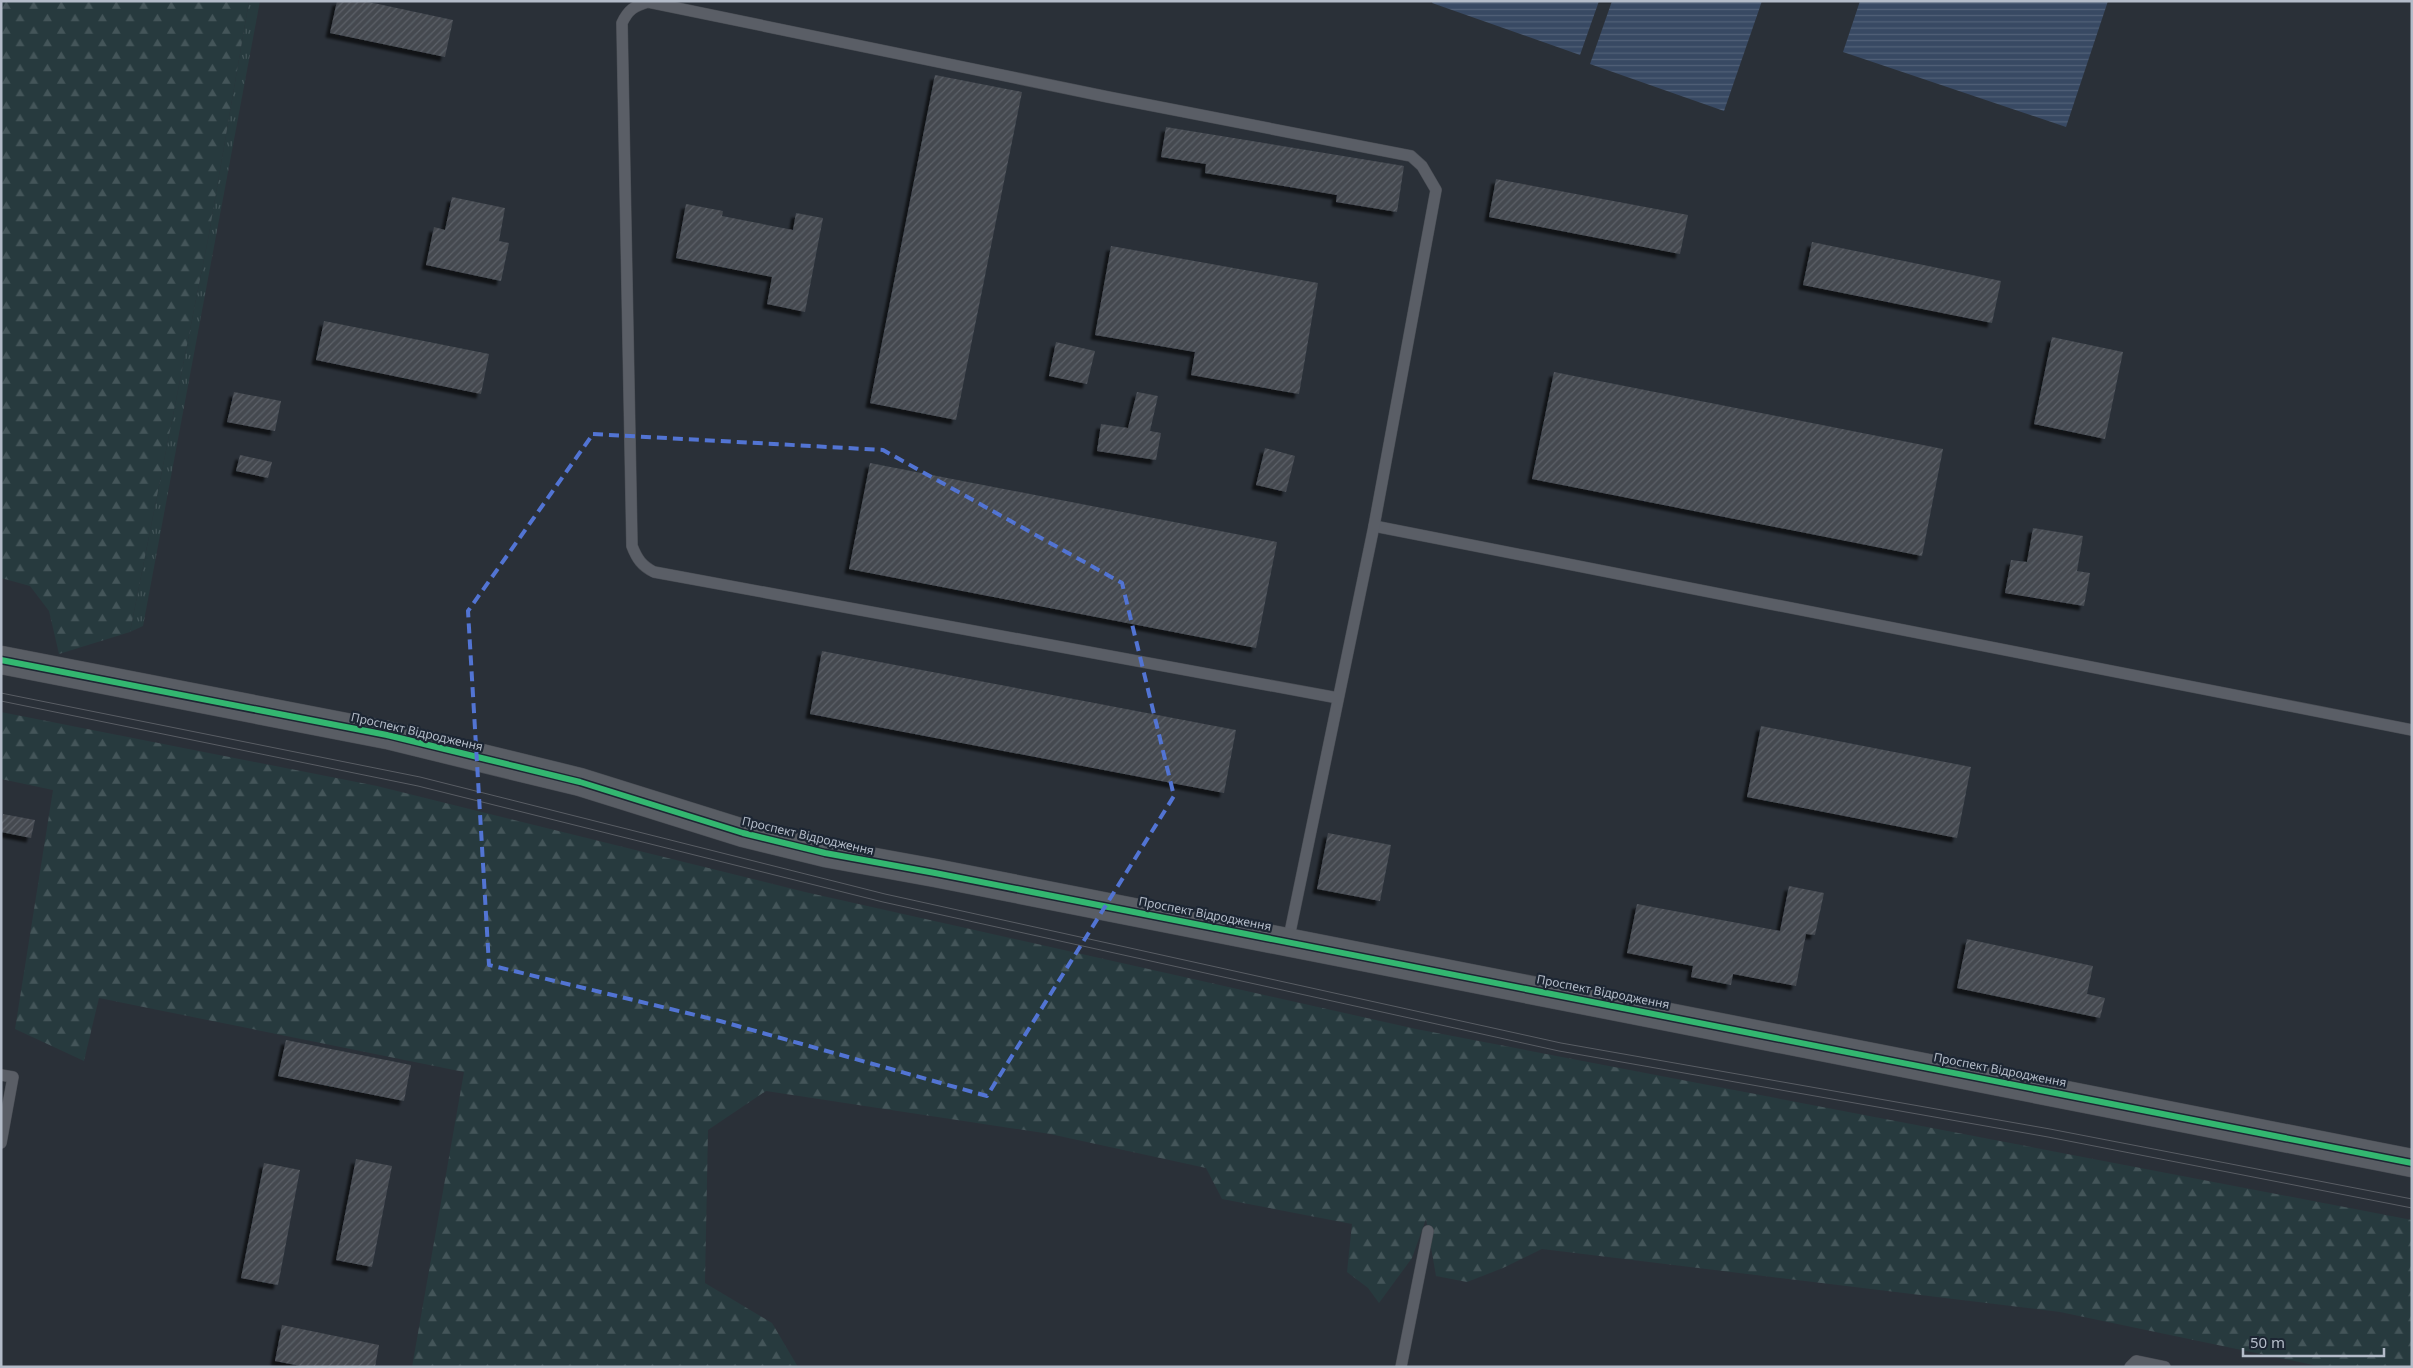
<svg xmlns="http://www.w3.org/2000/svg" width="2413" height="1368" font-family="'Noto Sans',sans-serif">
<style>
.grass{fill:url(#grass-tufts)}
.forest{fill:url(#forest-firs)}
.water{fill:url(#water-rules)}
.building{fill:url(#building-hatch);filter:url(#shadow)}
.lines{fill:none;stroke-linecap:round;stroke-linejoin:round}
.lane-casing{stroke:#484c53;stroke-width:12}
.secondary-casing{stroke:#484c53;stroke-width:29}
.lane{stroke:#5a5e66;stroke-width:11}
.secondary{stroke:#595d64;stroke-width:28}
.tram{stroke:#595d64;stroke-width:1}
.cycleway-casing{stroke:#1d2633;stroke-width:9}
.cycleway{stroke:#33b770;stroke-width:6}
.marked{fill:none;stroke:#5274d3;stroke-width:4;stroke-dasharray:10 6;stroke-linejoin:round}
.labels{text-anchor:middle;stroke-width:4.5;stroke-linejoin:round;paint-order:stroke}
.street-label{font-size:12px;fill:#b4bcc9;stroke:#1d2633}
</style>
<defs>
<pattern id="grass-tufts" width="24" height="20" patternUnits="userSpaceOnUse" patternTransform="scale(1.25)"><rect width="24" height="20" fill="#273a3e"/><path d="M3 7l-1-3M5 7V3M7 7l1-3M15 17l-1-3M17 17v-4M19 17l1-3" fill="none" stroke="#445559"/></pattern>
<pattern id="forest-firs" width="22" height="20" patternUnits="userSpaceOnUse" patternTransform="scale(1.25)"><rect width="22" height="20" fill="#273a3e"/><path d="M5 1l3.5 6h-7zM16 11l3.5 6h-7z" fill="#445559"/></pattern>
<pattern id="water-rules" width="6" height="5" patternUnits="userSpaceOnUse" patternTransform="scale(1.25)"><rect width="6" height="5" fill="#384963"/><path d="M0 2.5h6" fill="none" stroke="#526178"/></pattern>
<pattern id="building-hatch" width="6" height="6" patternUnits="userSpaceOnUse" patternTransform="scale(1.25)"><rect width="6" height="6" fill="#444950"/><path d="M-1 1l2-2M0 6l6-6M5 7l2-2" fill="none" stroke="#5d6168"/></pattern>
<filter id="shadow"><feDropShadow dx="-4.5" dy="4.5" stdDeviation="1" flood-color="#0009"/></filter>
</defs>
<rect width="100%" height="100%" fill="#2a3038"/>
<path class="grass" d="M249,1H260L143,626L130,632L209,234Z"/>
<g class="forest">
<path d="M1,1H249L209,234L130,632L59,654L49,611L30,586L1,578Z"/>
<path d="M1,712L377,786L805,892L1416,1029L2412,1220V1367H2323L2060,1312L1542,1249L1503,1268L1467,1282L1436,1276L1426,1219L1412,1258L1379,1303L1368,1288L1347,1272L1352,1224L1222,1199L1206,1168L1050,1134L766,1091L708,1130L705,1283L772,1323L798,1367H412L464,1072L99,998L84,1061L15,1029L53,790L1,779Z"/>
</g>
<g class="water">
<path d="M1433,1H1599L1580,55L1432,3Z"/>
<path d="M1612,1H1762L1724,111L1590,64Z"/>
<path d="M1860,1H2108L2066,127L1843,52Z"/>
</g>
<g class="building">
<path d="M337,1H364L453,20L445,57L330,33Z"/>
<path d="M935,75L1022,92L956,420L870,403Z"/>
<path d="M1166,127L1404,166L1397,212L1336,202L1337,195L1205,173L1206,164L1161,157Z"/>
<path d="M1496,179L1688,215L1680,254L1489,217Z"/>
<path d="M452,197L505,208L499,241L509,243L501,281L426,265L434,227L445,230Z"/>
<path d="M686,204L723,211L722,216L793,230L796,213L823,218L805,312L767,304L772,277L676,258Z"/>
<path d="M1812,242L2001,281L1992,323L1803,285Z"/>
<path d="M1111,246L1318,283L1299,394L1191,375L1195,352L1095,335Z"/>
<path d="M324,321L489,354L481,394L316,360Z"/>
<path d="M2052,337L2123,352L2105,439L2034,424Z"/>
<path d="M1056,342L1095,351L1087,384L1049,376Z"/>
<path d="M1554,372L1943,449L1922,556L1532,479Z"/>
<path d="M234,392L281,401L275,431L227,422Z"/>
<path d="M1137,392L1158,396L1150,431L1161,433L1156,460L1097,451L1101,424L1128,428Z"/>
<path d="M1265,448L1295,456L1286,492L1256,485Z"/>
<path d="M240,455L272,462L268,478L236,471Z"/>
<path d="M870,463L1277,542L1256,648L849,569Z"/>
<path d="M2033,528L2083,536L2077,571L2090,573L2084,606L2005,593L2011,560L2027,562Z"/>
<path d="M822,651L1236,730L1224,793L810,714Z"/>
<path d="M1761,726L1971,767L1957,838L1747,797Z"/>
<path d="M3,814L35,820L31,838L1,832Z"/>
<path d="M1328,833L1391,845L1380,901L1317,889Z"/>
<path d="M1789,886L1824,893L1815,935L1806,934L1796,986L1733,974L1731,985L1691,977L1693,966L1627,953L1637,904L1780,931Z"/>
<path d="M1967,939L2093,966L2087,994L2105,998L2100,1018L1957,988Z"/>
<path d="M286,1040L411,1065L404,1101L278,1076Z"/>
<path d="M356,1159L392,1166L372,1267L336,1260Z"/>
<path d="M264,1163L300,1170L278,1285L241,1278Z"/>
<path d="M282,1325L379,1345L375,1367H306L275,1361Z"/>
</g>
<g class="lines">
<defs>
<g id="lane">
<path d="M1374,526L2412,730"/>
<path d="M1288,942L1374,526L1436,190L1422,166L1411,156L1108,97L648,2C634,6 628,10 622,23L632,546C637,559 642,566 654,572L1338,698"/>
<path d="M1,1075L13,1077L1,1143"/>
<path d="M1401,1367L1428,1231"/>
<path d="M2130,1367L2136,1361L2165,1367"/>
</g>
<path id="secondary" d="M1,660L387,735L580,782L743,833L825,853L935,873L2412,1163"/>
</defs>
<use href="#lane" class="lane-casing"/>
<use href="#secondary" class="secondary-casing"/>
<use href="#lane" class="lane"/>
<use href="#secondary" class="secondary"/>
<g class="tram">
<path d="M1,693L420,777L885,894L1561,1043L2050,1129L2412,1199"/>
<path d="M1,701L418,786L883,902L1559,1051L2048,1137L2412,1208"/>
</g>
<defs>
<path id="cycleway" d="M1,660L387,735L580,782L743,833L825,853L935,873L2412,1163"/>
</defs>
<use href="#cycleway" class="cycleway-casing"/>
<use href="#cycleway" class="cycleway"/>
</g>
<path class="marked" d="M593,434L883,450L1122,583L1174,796L987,1096L720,1021L489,965L468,611Z"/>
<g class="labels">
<g class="street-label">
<text transform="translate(417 732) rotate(13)" y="4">Проспект Відродження</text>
<text transform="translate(808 836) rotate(13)" y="4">Проспект Відродження</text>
<text transform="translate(1205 914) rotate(11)" y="4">Проспект Відродження</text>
<text transform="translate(1603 992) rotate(11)" y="4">Проспект Відродження</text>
<text transform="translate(2000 1070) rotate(11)" y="4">Проспект Відродження</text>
</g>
</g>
<rect width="2413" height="1368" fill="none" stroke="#b4bcc9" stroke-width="5"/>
<path d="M2243 1348v8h141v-8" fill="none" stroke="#b4bcc9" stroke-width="2.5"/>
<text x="2250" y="1348" font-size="15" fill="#b4bcc9" stroke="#1d2633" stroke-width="4" paint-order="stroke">50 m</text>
</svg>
